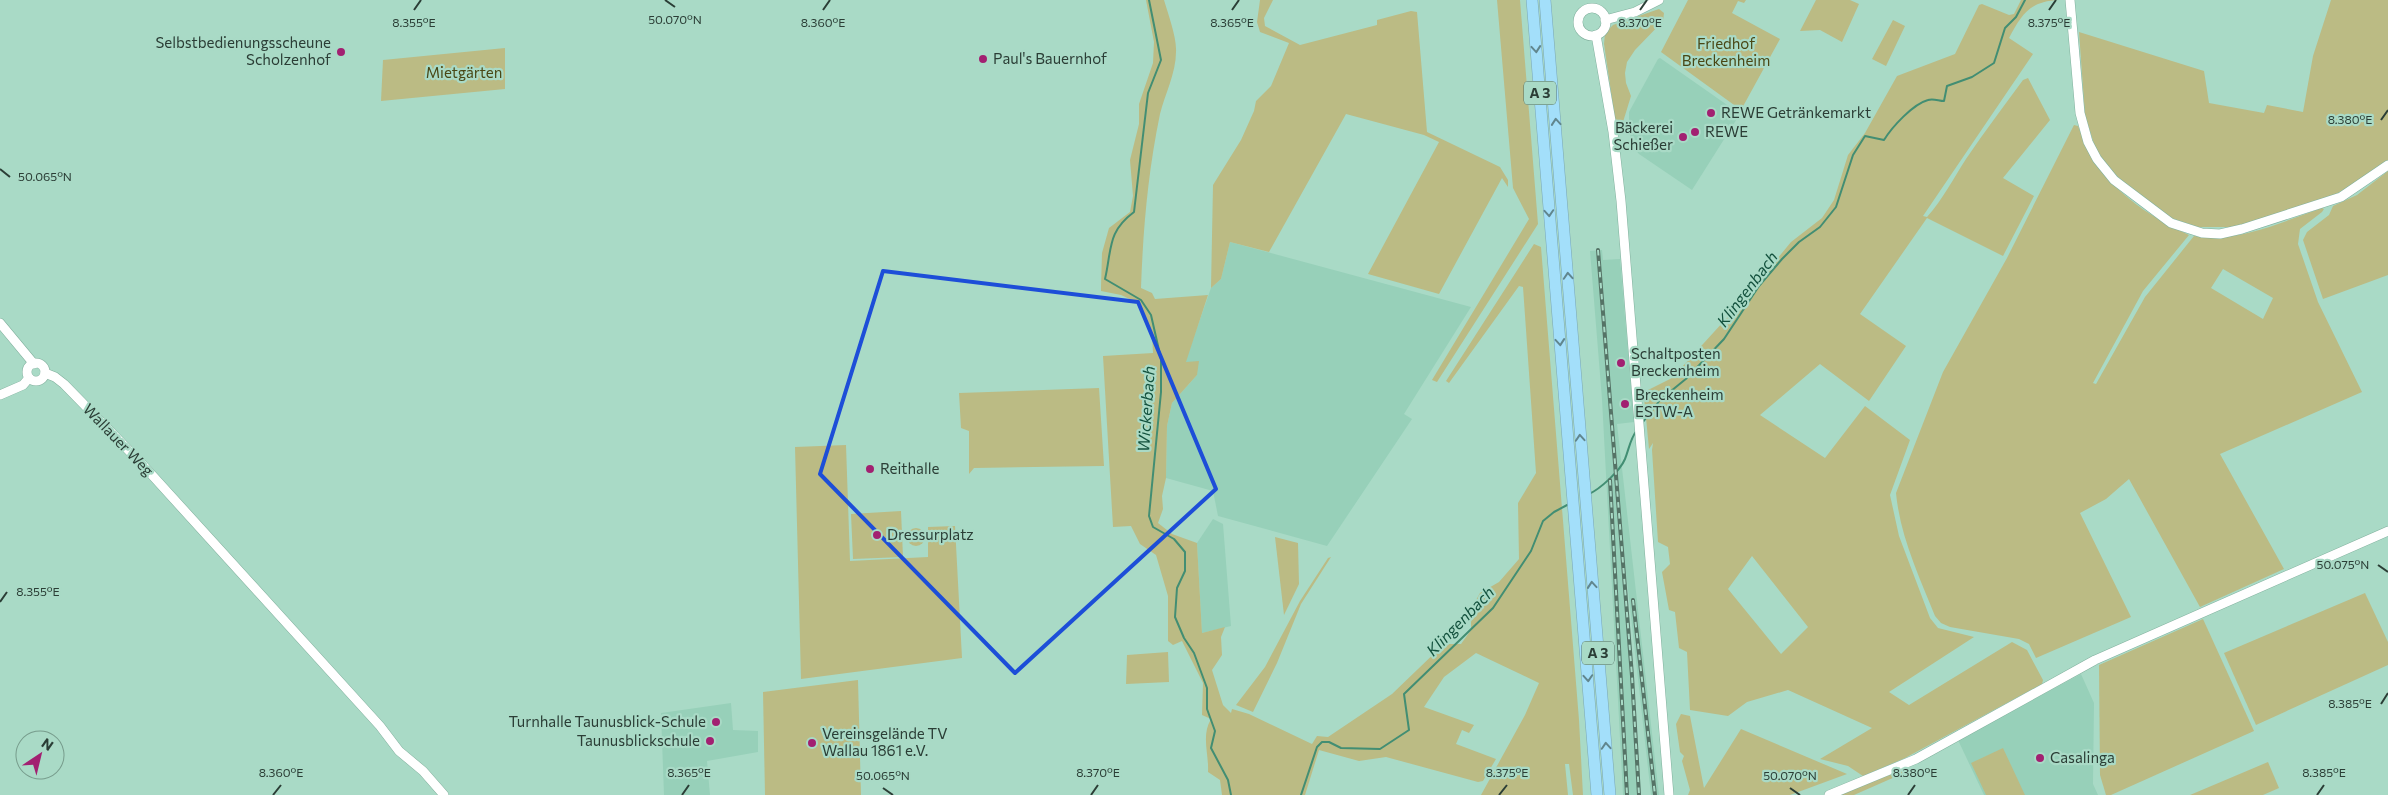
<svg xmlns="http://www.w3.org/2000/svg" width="2388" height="795" font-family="Commissioner,sans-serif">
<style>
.built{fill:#97d0b9}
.green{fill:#bbbb84;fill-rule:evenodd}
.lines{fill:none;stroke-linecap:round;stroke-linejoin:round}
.stream{stroke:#428e73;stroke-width:2}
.secondary-casing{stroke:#80b09d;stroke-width:10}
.highway-casing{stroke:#79a7b5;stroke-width:12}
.secondary{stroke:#fff;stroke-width:9}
.highway{stroke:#a3dffa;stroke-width:11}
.rail-casing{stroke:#557366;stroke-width:4}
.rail{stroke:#a9dac6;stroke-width:2;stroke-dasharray:5.5;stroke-linecap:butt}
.oneway{stroke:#61868e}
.marked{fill:none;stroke:#1d4ed8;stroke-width:4;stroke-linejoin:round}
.ticks{fill:none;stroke:#2b3e36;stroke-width:2}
.poi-dot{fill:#a22071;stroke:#a9dac6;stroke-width:2}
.labels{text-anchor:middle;stroke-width:4.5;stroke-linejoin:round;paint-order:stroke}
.shield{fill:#a9dac6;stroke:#516d61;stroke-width:1}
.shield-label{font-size:14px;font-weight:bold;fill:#2b3e36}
.poi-label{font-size:15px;fill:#2b3e36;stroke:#a9dac6;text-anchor:start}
.park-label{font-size:15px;fill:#494715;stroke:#a9dac6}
.street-label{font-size:15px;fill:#2b3e36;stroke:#a9dac6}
.water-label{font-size:16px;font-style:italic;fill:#13513d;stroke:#a9dac6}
.ticks-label{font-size:12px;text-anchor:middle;fill:#2b3e36;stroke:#a9dac6;stroke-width:4.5;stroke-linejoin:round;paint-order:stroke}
</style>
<rect width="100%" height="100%" fill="#a9dac6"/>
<g class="built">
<path d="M1660,58L1740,114L1692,190L1639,154L1632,146L1629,129V112L1658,59Z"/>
<path d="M1230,242L1471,307L1404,414L1412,419L1327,546L1218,516L1213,491L1166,478L1167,426L1172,403L1197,375L1185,362L1211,288L1221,279Z"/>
<path d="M1602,250L1603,260L1620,259L1634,422L1617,424L1659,795H1651L1626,572L1641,795H1623L1602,399L1590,251Z"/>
<path d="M1213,519L1223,524L1231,626L1202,633L1197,543Z"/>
<path d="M2081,674L2094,703L2093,784L2098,795H1984L1958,740Z"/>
<path d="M731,703L733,730L758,731V752L707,761L710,795H664L661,713Z"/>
</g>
<g class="green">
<path d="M1146,0H1164C1168,14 1177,38 1176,52C1176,73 1165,94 1160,114C1148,172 1143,230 1141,288L1152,293L1155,299L1208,295L1186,362L1199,361L1197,375L1172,403L1167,426L1166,478L1162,496L1163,509L1158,523L1172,534L1197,543L1202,633L1225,627L1221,637L1222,655L1212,670L1223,705L1231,713L1232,709L1249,714L1312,744L1317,736L1328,737L1392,694L1444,644H1461L1471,630V609L1480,593L1499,582L1519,559L1518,503L1536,473L1523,287L1519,286L1449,383L1446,381L1534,244L1541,247L1579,720L1583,795H1573L1569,764H1565L1568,795H1481L1525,715L1539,683L1476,653L1444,677L1424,707L1474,725L1469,733L1462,730L1456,744L1496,759L1483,781L1478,782L1386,757L1359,761L1319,750L1305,795H1222L1220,780L1208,772C1209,753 1201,736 1211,719L1202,715L1203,683L1182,641L1173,645L1168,641V596L1156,555L1140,544L1131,526L1113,527L1103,356L1153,353L1152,333L1136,302L1121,295L1101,291V287L1102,253L1109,228L1130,212L1133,196L1130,160L1139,124V104L1153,63L1154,42Z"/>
<path d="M1260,0H1273L1264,18L1265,26L1300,45L1377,25V20L1411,11L1417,12L1427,132L1500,167L1508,180V187L1502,178L1439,294L1368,274L1439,142L1424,135L1346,114L1269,252L1230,242L1221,279L1211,288L1213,185L1241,140L1254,111L1256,101L1271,86L1289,43L1260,32L1257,22Z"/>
<path d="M1497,0H1520L1538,224L1437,382L1432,380L1529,219L1513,188Z"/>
<path d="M1688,0H1746L1744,3L1738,1L1732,13L1780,39L1741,110L1661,52Z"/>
<path d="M1816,0H1850L1859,4L1842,42L1820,30L1800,31Z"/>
<path d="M2021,0H2059C2030,1 2022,14 2009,38L2033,54L1923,216L1927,217C1943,199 1953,179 1966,159C1984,132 2004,106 2023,80L2028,78L2050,120L2003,178L2034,196L2003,256L1927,218L1860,314L1906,346L1869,401L1820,364L1760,415L1825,458L1865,406L1910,440L1890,495L1899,536L1930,618L1938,628L1974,637L1889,692L1909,705L2012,642L2027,650L2043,680L2042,684L1905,758L1863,776L1848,766L1820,759L1872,728L1788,690L1747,702L1728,716L1690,710L1687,652L1679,648L1675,612L1669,610L1662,572L1670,564L1668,547L1658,542L1652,450L1653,443L1649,449L1644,397L1648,390L1672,378L1745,298L1791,242L1822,218L1834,200L1848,155L1865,133L1897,76L1955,54L1979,5L1982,4L2009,15L2014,14ZM1752,556L1808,627L1781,654L1728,589Z"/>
<path d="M2331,0H2388V160L2368,176L2327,199L2234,227H2198L2171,218L2121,180L2103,162L2095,147L2085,115L2079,32L2204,71L2209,103L2264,113L2267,105L2303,112L2313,56Z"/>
<path d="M1659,9L1664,13L1663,21L1635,50L1627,62L1625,73L1626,83L1631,96L1623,122L1615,119L1604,44L1605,33L1613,25Z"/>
<path d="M1893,20L1905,26L1886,66L1872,59Z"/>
<path d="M505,48V89L381,101L383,60Z"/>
<path d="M2074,125L2078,126C2099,182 2136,210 2189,235L2143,291L2093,383L2096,384L2145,297L2194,236C2239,243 2281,222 2322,208L2324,209L2322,212L2300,229L2298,244L2318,302L2362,392L2220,454L2284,569L2200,607L2129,479L2106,499L2080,513L2131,617L2036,658L2029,644L2019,639L1950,627L1941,623L1935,616C1919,576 1900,536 1896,493L1943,372L2007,258ZM2223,269L2273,298L2263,319L2211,288Z"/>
<path d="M2388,171V275L2323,299L2303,240L2307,232L2329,215L2333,206L2357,195Z"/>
<path d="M1099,388L1104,466L974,468L969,474V431L961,428L959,393Z"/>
<path d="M846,445L850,561L928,557V527L955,526L962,658L801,679L795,447Z"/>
<path d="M901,511L903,557L853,559L851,514Z"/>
<circle cx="916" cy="537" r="9"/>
<path d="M1275,537L1298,543L1299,584L1284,615Z"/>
<path d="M1331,557L1301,604L1277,663L1253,712L1236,705L1265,667L1300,601L1328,558Z"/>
<path d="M2365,593L2388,642V665L2256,725L2224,653Z"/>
<path d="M2203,619L2254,731L2111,795H2106L2100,775L2099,665Z"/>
<path d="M1168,652L1169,682L1126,684L1127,655Z"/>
<path d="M858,680L861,795H765L763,692Z"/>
<path d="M1681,714L1690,716L1704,788L1741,729L1847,774L1790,795H1688L1690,790L1682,761L1684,756L1680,752L1676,724Z"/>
<path d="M2003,748L2025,795H1986L1971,763Z"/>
<path d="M2268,762L2279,788L2263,795H2190Z"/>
<path d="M1904,769V773L1854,795H1840Z"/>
</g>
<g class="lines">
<g class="stream">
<path d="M1149,0L1161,60L1148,93L1134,212C1107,232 1112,249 1105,279L1141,300L1151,315L1161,359V392L1149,516L1153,527L1174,539L1185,552V571L1177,588L1175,617L1184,638L1194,653L1207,688V709L1215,731L1211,748L1228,780L1231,795"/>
<path d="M1643,422L1660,400L1687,378L1724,339L1759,286L1782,259L1799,242L1820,227L1836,207L1853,155L1865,136L1884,140C1892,127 1913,104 1928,100C1933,98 1939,101 1944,101L1947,86L1972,77L1994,63L2005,28L2016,17L2025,0"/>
<path d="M1589,494C1600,489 1620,471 1625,459C1629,449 1630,439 1637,430"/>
<path d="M1301,795L1317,747L1322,742H1329L1341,748L1380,749L1409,730L1404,694L1493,608L1531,551L1543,521L1554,512L1569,504"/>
</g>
<defs>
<g id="secondary">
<path d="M2070,0L2080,113L2088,142L2097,159L2114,180L2171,223L2202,233L2220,234L2242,229L2341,197L2388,165"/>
<circle cx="1592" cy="22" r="14"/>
<path d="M1605,20L1635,12L1659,0"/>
<path d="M1596,35L1613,132L1621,201L1669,795"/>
<path d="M0,323L34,364"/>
<circle cx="36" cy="372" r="9"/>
<path d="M45,373L55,377L64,384L142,464L380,726L399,751L423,771L444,795"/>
<path d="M0,395L23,385L29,378"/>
<path d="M1829,795L1916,759L2095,660L2388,531"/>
</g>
<g id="highway">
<path d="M1532,0L1597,795"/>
<path d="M1545,0L1610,795"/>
</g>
</defs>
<use href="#secondary" class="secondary-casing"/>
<use href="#highway" class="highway-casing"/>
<use href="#secondary" class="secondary"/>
<use href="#highway" class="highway"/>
<defs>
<g id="rail">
<path d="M1598,250L1632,676L1639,795"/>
<path d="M1610,480L1627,795"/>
<path d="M1633,600L1655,795"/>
</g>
</defs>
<use href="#rail" class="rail-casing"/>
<use href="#rail" class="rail"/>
</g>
<defs><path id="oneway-chevron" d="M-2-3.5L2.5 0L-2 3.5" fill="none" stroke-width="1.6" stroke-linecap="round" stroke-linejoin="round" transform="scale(1.25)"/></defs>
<g class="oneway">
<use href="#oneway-chevron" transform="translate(1536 49) rotate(85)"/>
<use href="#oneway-chevron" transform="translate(1556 122) rotate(-95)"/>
<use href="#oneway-chevron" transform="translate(1549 213) rotate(86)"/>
<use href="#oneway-chevron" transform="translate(1568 276) rotate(-94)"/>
<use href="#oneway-chevron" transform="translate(1560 342) rotate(85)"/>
<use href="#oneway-chevron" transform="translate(1580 438) rotate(-94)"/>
<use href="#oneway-chevron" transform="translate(1592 585) rotate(-95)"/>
<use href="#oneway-chevron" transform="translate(1588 678) rotate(86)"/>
<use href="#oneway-chevron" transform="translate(1606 746) rotate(-94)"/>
</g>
<path class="marked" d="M883,271L1138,302L1216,489L1015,673L820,474Z"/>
<path class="ticks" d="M665,0L675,7M414,10L421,0M823,10L830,0M1232,10L1239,0M1640,10L1647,0M2049,10L2056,0M2381,120L2388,110M0,169L10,177M2378,565L2388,572M0,602L7,592M2381,704L2388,693M883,788L893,795M1790,788L1800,795M273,795L281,785M682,795L689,785M1091,795L1098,785M1499,795L1507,785M1908,795L1915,785M2317,795L2324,785"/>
<g class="poi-dot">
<circle cx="341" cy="52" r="5"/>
<circle cx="983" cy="59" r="5"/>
<circle cx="1711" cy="113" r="5"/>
<circle cx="1695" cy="132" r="5"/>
<circle cx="1683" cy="137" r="5"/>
<circle cx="1621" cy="363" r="5"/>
<circle cx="1625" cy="404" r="5"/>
<circle cx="870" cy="469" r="5"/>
<circle cx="877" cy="535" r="5"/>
<circle cx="716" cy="722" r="5"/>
<circle cx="710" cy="741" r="5"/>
<circle cx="812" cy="743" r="5"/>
<circle cx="2040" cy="758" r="5"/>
</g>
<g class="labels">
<g class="shield">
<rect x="1524" y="81.5" width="32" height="23" rx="4"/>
<rect x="1582" y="641.5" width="32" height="23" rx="4"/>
</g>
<g class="shield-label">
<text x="1540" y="98">A 3</text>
<text x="1598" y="658">A 3</text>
</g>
<g class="poi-label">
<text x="331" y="48" text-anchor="end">Selbstbedienungsscheune<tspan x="331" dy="17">Scholzenhof</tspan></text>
<text x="993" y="64">Paul's Bauernhof</text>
<text x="1721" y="118">REWE Getränkemarkt</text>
<text x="1673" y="133" text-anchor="end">Bäckerei<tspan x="1673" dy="17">Schießer</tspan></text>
<text x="1705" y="137">REWE</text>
<text x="1631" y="359">Schaltposten<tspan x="1631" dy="17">Breckenheim</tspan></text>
<text x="1635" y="400">Breckenheim<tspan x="1635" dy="17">ESTW-A</tspan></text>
<text x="880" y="474">Reithalle</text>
<text x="887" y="540">Dressurplatz</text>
<text x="706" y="727" text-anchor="end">Turnhalle Taunusblick-Schule</text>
<text x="822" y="739">Vereinsgelände TV<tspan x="822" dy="17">Wallau 1861 e.V.</tspan></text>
<text x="700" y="746" text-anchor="end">Taunusblickschule</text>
<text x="2050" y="763">Casalinga</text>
</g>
<g class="park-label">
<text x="1726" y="49">Friedhof<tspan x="1726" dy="17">Breckenheim</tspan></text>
<text x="464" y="78">Mietgärten</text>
</g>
<g class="street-label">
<text transform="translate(118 440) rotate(46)" y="5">Wallauer Weg</text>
</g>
<g class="water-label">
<text transform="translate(1747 289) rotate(-53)" y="6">Klingenbach</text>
<text transform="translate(1146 409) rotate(-86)" y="6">Wickerbach</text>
<text transform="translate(1460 621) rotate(-46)" y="6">Klingenbach</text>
</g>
</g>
<g class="ticks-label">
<text x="675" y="24">50.070°N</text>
<text x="414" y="27">8.355°E</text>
<text x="823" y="27">8.360°E</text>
<text x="1232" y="27">8.365°E</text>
<text x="1640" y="27">8.370°E</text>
<text x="2049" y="27">8.375°E</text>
<text x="2350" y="124">8.380°E</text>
<text x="45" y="181">50.065°N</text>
<text x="2343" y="569">50.075°N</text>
<text x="38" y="596">8.355°E</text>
<text x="2350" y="708">8.385°E</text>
<text x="281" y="777">8.360°E</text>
<text x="689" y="777">8.365°E</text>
<text x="1098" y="777">8.370°E</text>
<text x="1507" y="777">8.375°E</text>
<text x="1915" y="777">8.380°E</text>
<text x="2324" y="777">8.385°E</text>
<text x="883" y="780">50.065°N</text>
<text x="1790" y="780">50.070°N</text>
</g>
<g transform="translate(40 755) rotate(35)"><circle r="24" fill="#a9dac6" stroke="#779c8c"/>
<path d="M0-4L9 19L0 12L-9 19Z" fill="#a22071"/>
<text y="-8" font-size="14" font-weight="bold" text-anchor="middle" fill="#2b3e36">N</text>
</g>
</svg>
